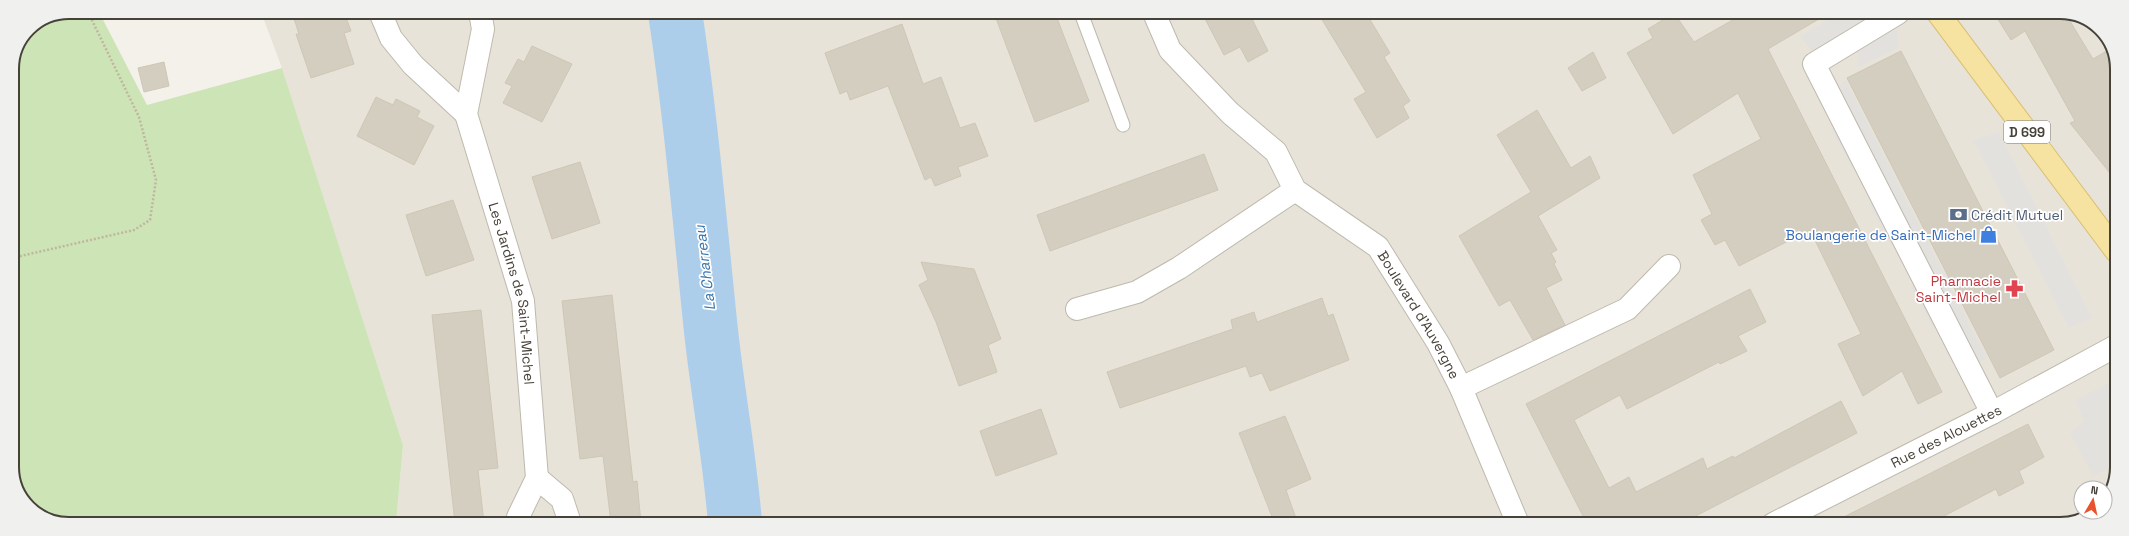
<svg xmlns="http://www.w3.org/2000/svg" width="2129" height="536" font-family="'Space Grotesk',sans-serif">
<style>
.residential{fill:#e7e3d9}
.green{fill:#cde4b7}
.parking{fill:#e3e1de}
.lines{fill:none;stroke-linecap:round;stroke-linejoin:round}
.river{stroke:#acceeb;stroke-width:54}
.building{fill:#d4cec1;stroke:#cfc6b4}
.lane-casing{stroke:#bfb9ad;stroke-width:15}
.street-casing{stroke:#bfb9ad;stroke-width:24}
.primary-casing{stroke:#dac072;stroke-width:24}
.path{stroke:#bfb6a0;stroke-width:2.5;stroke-dasharray:2 2;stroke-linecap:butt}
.lane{stroke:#fff;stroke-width:13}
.street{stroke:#fff;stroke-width:22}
.primary{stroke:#f6e2a1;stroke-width:22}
.labels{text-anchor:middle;stroke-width:3.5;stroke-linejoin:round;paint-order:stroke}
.shield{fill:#fff;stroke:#7e7b74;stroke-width:1}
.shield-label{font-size:13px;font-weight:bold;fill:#474239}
.service-label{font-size:14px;fill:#4e5e75;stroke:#fff;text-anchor:start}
.shop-label{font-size:14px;fill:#366cbe;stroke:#fff;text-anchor:end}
.health-label{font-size:14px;fill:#be3a42;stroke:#fff;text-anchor:end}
.street-label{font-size:14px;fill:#474239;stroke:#fff}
.water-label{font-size:15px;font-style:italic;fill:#3a75ab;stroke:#fff}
.rim{fill:none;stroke:#474239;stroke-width:2}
</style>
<rect width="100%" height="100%" fill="#f4f1ea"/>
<path class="residential" d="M261,12L2072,13L2103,31L2117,65L2116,479L2105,496V488H2081V512H2095L2060,524L396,523L403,445L282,68Z"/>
<path class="green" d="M69,12H99L147,105L282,68L403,445L396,523H58L26,505L12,474V69L29,28Z"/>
<g class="parking">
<path d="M1839,13H1882L1817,57L1800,37Z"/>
<path d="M1897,29L1898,48L1858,67L1857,49Z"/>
<path d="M1846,81L1987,359L1976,363L1837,86Z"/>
<path d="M1841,124L1862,164L1853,169L1831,129Z"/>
<path d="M1999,132L2092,318L2069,328L1973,140Z"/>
<path d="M1879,199L1900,238L1891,244L1869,204Z"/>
<path d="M1921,282L1942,322L1933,327L1911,287Z"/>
<path d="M2116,380V464L2093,476L2070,433L2084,421L2076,400Z"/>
</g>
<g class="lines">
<path class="river" d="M675,12C691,118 700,225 711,331C718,395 730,459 735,523"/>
</g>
<g class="building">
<path d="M292,12H344L351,31L344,33L354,64L311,78L296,34H299Z"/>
<path d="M994,13H1055L1089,101L1035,122Z"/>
<path d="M1202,13H1249L1268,51L1248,62L1240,47L1224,55Z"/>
<path d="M1318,13H1366L1390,53L1384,57L1410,101L1403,106L1409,118L1377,138L1354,99L1366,92Z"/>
<path d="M1674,13L1694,42L1745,13H1829L1768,49L1942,392L1918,404L1902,371L1863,396L1838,344L1861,334L1810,230L1739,266L1725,240L1715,245L1701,220L1712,214L1693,175L1761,139L1738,93L1673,134L1627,53L1653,38L1648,29Z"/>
<path d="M1994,13H2065L2093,59L2110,49L2117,65V182L2070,123L2075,121L2025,31L2011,40Z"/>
<path d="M902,24L923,84L941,77L960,128L975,123L988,156L958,167L961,176L935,186L931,177L925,180L888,86L850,100L847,91L840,94L825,53Z"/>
<path d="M532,46L572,64L542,122L503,103L512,86L505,83L518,59L524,62Z"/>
<path d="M1901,51L2054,350L2000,378L1847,78Z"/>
<path d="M1593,52L1606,78L1582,91L1568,68Z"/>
<path d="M164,62L169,86L144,92L138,68Z"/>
<path d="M376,97L393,105L396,99L420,111L417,117L434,126L414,165L357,136Z"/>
<path d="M1537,110L1571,168L1590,156L1600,178L1538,216L1557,250L1551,253L1556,262L1554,264L1562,280L1546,288L1565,325L1533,340L1510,300L1499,306L1459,236L1531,192L1497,135Z"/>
<path d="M1204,154L1218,190L1050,251L1037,215Z"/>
<path d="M580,162L600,223L552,239L532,177Z"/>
<path d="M453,200L474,260L426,276L406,215Z"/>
<path d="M921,262L974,269L1001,339L988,345L997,372L959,386L936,322L919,285L928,280Z"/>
<path d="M1750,289L1766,322L1738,336L1747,351L1720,364L1719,362L1627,409L1620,395L1574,420L1609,488L1629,477L1636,492L1703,458L1707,469L1733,456L1734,458L1841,401L1857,433L1680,524H1587L1526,404Z"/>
<path d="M612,295L633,482L637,481L641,523H611L603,456L580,459L562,301Z"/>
<path d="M1322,298L1328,316L1333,314L1349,360L1270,391L1262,373L1250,377L1246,366L1120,408L1107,372L1233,329L1231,320L1254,312L1257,322Z"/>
<path d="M481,310L498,468L478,470L484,523H455L432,315Z"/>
<path d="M1041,409L1057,454L996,476L980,431Z"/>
<path d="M1285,416L1311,479L1286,490L1298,524H1275L1239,433Z"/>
<path d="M2028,424L2044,457L2019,471L2024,483L1999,496L1996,489L1944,516L1947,524H1830Z"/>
</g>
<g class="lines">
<defs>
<path id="lane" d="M1081,13L1123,125"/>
<g id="street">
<path d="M380,12L391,38L413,65L466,114"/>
<path id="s1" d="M480,12L483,29L466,114L523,301L537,478L518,517V523"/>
<path id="s2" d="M1154,13L1170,50L1230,113L1276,152L1295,190L1378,247L1438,343L1461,388L1518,524"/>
<path d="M1898,13L1814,64L1992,413"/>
<path d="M1077,309L1137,292L1179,268L1295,190"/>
<path d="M1461,388L1627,309L1669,266"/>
<path d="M537,478L562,499L570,523"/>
<path id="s3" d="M1773,524L1992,413L2116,346"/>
</g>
<path id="primary" d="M1938,13L2116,251"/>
</defs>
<use href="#lane" class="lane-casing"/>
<use href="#street" class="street-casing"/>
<use href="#primary" class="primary-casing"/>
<path class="path" d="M12,258L134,230L150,220L156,180L139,117L88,12"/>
<use href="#lane" class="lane"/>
<use href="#street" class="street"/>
<use href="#primary" class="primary"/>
</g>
<defs>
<symbol id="bank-bare" viewBox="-9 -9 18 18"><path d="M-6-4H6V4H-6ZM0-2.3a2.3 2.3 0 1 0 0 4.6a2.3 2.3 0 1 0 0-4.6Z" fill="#5c6f8a" stroke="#fff" stroke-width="2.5" paint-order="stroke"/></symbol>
<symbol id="shop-bare" viewBox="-9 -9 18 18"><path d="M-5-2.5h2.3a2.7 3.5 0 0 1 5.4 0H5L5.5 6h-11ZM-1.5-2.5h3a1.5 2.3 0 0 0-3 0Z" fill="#3f7fe0" stroke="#fff" stroke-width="2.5" paint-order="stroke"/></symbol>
<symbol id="pharmacy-bare" viewBox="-9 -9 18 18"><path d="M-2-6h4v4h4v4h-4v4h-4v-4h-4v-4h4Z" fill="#e0444e" stroke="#fff" stroke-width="2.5" paint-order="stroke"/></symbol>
</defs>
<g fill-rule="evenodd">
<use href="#bank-bare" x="1946" y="202" width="25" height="25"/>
<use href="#shop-bare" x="1976" y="222" width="25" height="25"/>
<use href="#pharmacy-bare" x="2002" y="276" width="25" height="25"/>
</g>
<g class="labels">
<rect class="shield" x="2004" y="121" width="46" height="22" rx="3"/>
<g class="shield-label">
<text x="2027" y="137">D 699</text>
</g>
<g class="service-label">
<text x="1971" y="220">Crédit Mutuel</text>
</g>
<g class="shop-label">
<text x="1976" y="240">Boulangerie de Saint-Michel</text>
</g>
<g class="health-label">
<text x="2001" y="286">Pharmacie<tspan x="2001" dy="16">Saint-Michel</tspan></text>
</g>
<g class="street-label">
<text dy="5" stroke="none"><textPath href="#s1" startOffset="290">Les Jardins de Saint-Michel</textPath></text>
<text dy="5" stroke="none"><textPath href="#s2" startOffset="410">Boulevard d'Auvergne</textPath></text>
<text dy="5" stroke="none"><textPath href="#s3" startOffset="194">Rue des Alouettes</textPath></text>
</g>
<g class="water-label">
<text transform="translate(705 268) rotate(-97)" y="5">La Charreau</text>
</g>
</g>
<path d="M0 0H2129V536H0ZM69 19H2060A50 50 0 0 1 2110 69V467A50 50 0 0 1 2060 517H69A50 50 0 0 1 19 467V69A50 50 0 0 1 69 19Z" fill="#f0f0ef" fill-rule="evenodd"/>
<path class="rim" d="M69 19H2060A50 50 0 0 1 2110 69V467A50 50 0 0 1 2060 517H69A50 50 0 0 1 19 467V69A50 50 0 0 1 69 19Z"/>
<g transform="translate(2093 500) rotate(9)"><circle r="19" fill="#ffffff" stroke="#b5b3b0"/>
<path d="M0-3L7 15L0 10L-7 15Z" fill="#e8532d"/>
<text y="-6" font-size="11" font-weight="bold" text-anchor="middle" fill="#474239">N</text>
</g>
</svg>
